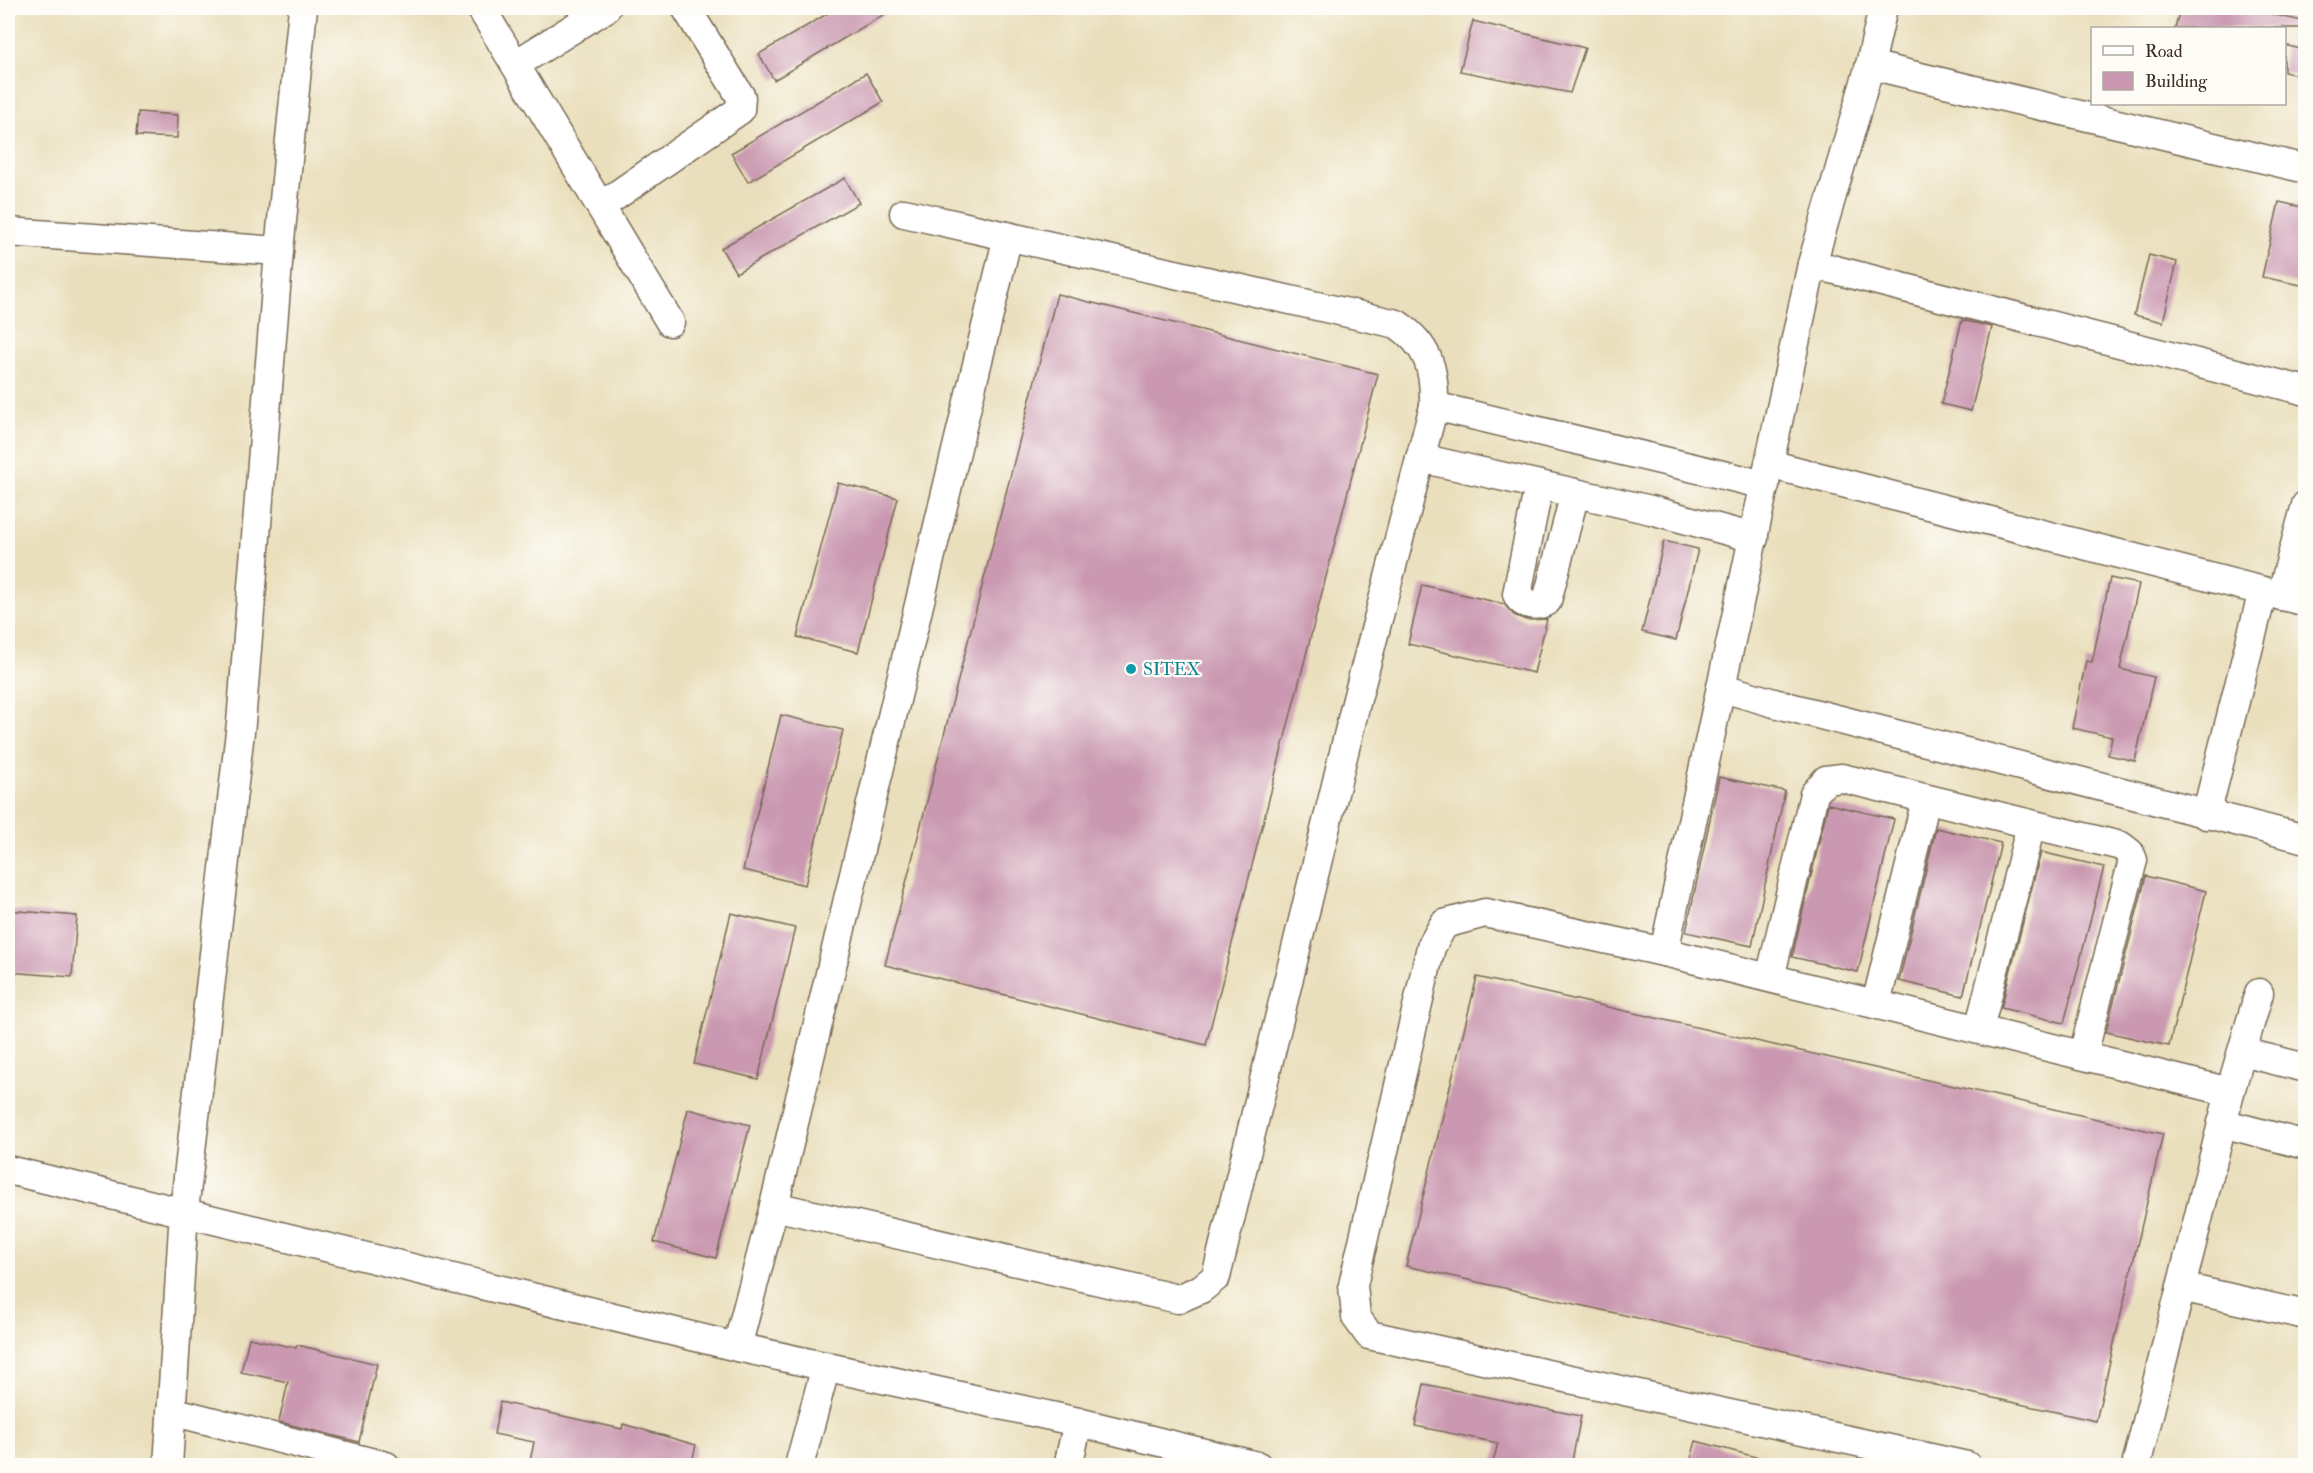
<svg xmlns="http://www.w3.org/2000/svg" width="2313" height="1473" font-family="'IM FELL Double Pica',serif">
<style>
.building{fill:#ca99b1}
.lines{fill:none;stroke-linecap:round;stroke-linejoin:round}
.minor-casing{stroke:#786955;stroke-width:31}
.minor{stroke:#fff;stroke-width:28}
.culture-dot{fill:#0f9aa8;stroke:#fdfcf7;stroke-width:2}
.labels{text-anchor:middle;stroke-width:4.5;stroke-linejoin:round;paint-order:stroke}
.culture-label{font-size:18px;fill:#0d838f;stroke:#fdfcf7;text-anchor:start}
</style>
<rect width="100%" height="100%" fill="#fdfcf7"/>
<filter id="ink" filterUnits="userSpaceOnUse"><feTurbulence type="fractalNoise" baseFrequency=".0167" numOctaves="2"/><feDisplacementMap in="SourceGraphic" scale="12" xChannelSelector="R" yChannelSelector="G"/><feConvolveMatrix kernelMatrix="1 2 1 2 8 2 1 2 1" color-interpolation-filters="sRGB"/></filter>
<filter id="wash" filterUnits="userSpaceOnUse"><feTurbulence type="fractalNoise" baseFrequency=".008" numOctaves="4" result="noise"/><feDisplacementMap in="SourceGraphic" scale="24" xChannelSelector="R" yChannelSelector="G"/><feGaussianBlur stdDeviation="1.35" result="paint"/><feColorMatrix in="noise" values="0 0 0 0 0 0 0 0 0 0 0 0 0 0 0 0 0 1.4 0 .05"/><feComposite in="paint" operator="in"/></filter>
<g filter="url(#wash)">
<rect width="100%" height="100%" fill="#eadfbc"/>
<g id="blocks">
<g class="building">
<path d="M837,8H895L774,80L759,54Z"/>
<path d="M2180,8H2269L2267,13L2302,21L2301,28H2175Z"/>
<path d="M1473,21L1585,48L1570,93L1460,71Z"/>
<path d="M2284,45L2306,50V77L2284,72Z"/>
<path d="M866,73L883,102L748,182L731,153Z"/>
<path d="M138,112L178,115L177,138L136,136Z"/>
<path d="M845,178L859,203L736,273L721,248Z"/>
<path d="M2279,202L2306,208V286L2262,277Z"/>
<path d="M2149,255L2177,262L2163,322L2134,315Z"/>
<path d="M1057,294L1378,374L1206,1045L885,965Z"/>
<path d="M1962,320L1992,327L1971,411L1941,404Z"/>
<path d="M838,483L898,498L858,652L797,637Z"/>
<path d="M1664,541L1698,549L1676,640L1642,632Z"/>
<path d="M2110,578L2139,584L2120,669L2154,677L2135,761L2108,755L2112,737L2072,728L2086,661L2092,662Z"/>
<path d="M1422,585L1504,604L1514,615L1526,620L1547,619L1534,673L1408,644Z"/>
<path d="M781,715L843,730L805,885L743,870Z"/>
<path d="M1719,777L1785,791L1752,946L1686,932Z"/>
<path d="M1828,804L1894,819L1858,972L1792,957Z"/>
<path d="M1936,828L2001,843L1963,996L1899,981Z"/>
<path d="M2041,852L2104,867L2064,1023L2001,1008Z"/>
<path d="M2146,876L2206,891L2169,1046L2106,1032Z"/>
<path d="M8,910L77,916L72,977L8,972Z"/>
<path d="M731,913L795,928L758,1079L694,1064Z"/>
<path d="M1477,977L2163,1134L2096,1421L1406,1266Z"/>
<path d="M688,1109L750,1125L716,1258L654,1242Z"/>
<path d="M249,1338L296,1348L297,1345L377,1364L359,1442L279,1422L288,1382L241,1372Z"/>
<path d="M1424,1384L1581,1416L1571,1466H1492L1498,1443L1415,1426Z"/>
<path d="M500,1402L622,1429L623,1424L696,1445L691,1466H529L534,1442L494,1434Z"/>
<path d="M1696,1441L1767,1460V1466H1689Z"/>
</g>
</g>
</g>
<g filter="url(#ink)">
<use href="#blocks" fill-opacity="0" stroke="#786955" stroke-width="1.5"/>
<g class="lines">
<defs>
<g id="minor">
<path d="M481,8L670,322"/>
<path d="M516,64L606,8"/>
<path d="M1870,65L2306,169"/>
<path d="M601,206L740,110L741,97L686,8"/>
<path d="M8,232L279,251"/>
<path d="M1812,264L2306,391"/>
<path d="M1434,406L1765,485"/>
<path d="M1420,458L1651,510L1754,538"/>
<path d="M1769,464L2306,602"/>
<path d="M1539,485L1517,594C1522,606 1537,607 1547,601L1575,493"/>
<path d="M2281,596L2306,505"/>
<path d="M1723,688L1774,703L2306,839"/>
<path d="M2206,815L2263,591"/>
<path d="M1664,952L1812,264L1870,65L1883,8"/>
<path d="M1770,978L1814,794L1826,780L1842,778L2121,846L2130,853L2133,860L2083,1055"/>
<path d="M1876,1004L1926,800"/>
<path d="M1979,1029L2031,825"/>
<path d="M2242,1052L2306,1068"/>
<path d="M2222,1123L2306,1145"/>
<path d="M8,1170L737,1347L1078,1422L1258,1466"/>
<path d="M774,1206L1178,1299L1201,1289L1216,1277L1356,703L1434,406C1435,370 1429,346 1397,324L904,213"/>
<path d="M2181,1287L2306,1315"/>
<path d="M737,1347L774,1206L1008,236"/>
<path d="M171,1411L386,1466"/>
<path d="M168,1466L184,1211L241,723L279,251L303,8"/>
<path d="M799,1466L826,1366"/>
<path d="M1068,1466L1078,1422"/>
<path d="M1967,1466L1369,1335L1356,1317L1353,1285L1431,947L1444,924L1485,913L1664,952L2230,1092"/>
<path d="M2136,1466L2230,1092L2259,993"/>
</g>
</defs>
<use href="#minor" class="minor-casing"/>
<use href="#minor" class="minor"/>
</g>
</g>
<circle class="culture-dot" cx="1131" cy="669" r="6"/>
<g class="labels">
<g class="culture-label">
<text x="1143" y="675">SITEX</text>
</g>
</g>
<rect width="2313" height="1473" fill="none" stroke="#fdfcf7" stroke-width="30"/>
<rect x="2091" y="27" width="195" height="78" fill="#fdfcf7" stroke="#afa8a0" stroke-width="1.5"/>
<rect x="2103" y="46" width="30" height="9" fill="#ffffff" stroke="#afa8a0" stroke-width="1.5"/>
<text x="2145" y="57" font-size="18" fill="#3b2a1e">Road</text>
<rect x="2103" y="72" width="30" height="18" fill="#ca99b1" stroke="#afa8a0" stroke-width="1.5"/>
<text x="2145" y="87" font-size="18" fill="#3b2a1e">Building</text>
</svg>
